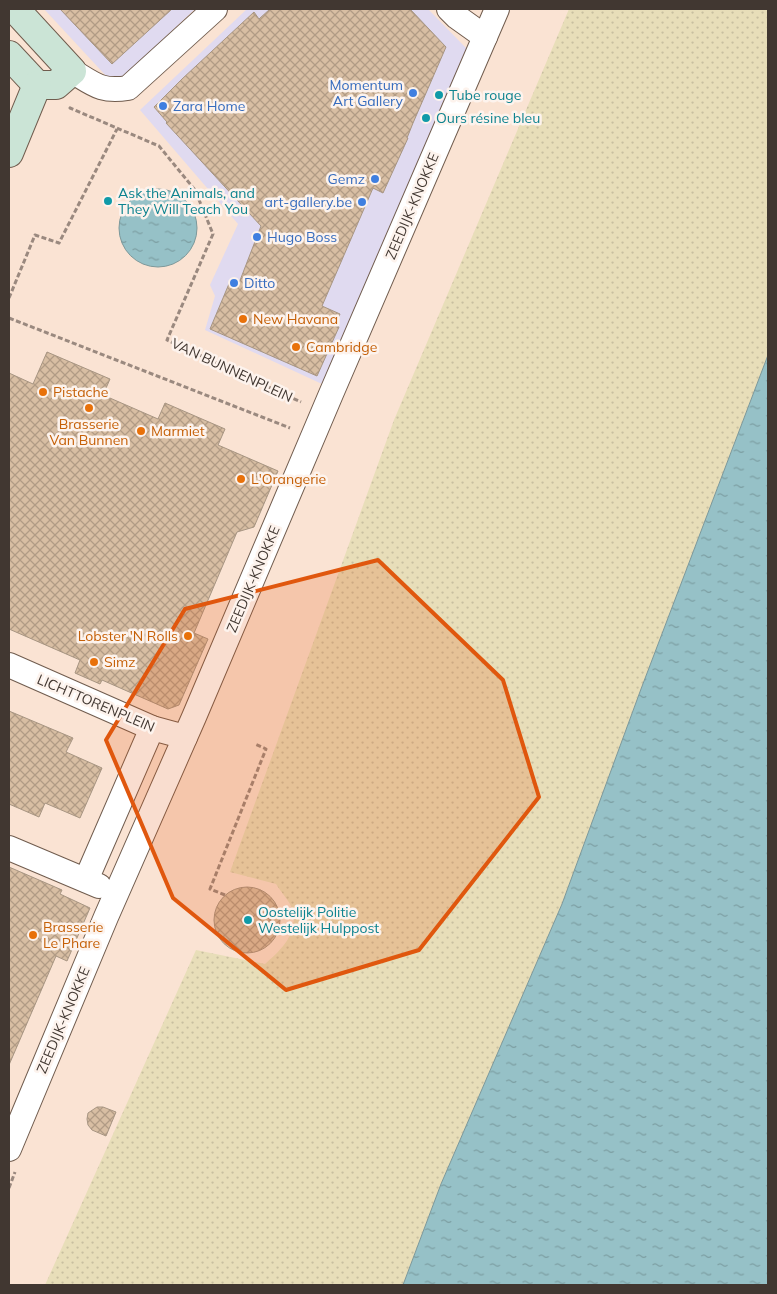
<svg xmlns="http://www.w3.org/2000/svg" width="777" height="1294" font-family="Mulish,sans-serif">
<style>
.commercial{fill:#e0daf0}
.sand{fill:url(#sand-dots)}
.water{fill:url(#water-ripples);stroke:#7c989a}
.building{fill:url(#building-cross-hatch);stroke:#a79582}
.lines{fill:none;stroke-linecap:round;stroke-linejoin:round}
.street-casing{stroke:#705c4e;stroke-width:26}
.secondary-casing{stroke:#705c4e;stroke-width:30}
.path{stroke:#9a897f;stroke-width:3;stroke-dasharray:5 2.5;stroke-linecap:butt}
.street{stroke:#fff;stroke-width:24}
.secondary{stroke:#cbe4d6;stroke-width:28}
.marked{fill:#e0570e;fill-opacity:0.2;stroke:#e0570e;stroke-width:4;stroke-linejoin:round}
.shop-dot{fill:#3f7fe0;stroke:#fdf3ed;stroke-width:2}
.culture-dot{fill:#0f9aa8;stroke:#fdf3ed;stroke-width:2}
.food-dot{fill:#e8710a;stroke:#fdf3ed;stroke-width:2}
.labels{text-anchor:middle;stroke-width:5;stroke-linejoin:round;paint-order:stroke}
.shop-label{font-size:14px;fill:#366cbe;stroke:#fdf3ed;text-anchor:end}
.culture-label{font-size:14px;fill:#0d838f;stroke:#fdf3ed;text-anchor:start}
.street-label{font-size:14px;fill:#413731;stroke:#fdf3ed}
.food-label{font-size:14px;fill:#c56008;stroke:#fdf3ed;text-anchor:start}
</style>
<defs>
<pattern id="sand-dots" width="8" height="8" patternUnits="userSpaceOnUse" patternTransform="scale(1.25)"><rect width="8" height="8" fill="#e8deb9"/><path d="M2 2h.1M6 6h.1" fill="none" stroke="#c8bfa0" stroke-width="1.8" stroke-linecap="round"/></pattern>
<pattern id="water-ripples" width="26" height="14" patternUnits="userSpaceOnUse" patternTransform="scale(1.25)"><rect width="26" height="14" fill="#96c1c7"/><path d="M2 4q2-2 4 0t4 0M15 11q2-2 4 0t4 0" fill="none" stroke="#7c9ea2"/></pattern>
<pattern id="building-cross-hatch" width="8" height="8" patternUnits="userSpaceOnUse" patternTransform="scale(1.25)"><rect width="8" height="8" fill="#d8bea3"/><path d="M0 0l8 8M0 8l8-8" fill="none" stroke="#b19b85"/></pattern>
</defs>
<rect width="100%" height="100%" fill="#fae3d3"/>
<g class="commercial">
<path d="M44,9H195L123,77L108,78Z"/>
<path d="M247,9H428L467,49L322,384L205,330L215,296L210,285L238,224L140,110Z"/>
</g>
<path class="sand" d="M569,9H768V355L641,689L562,904L441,1184L403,1285H45L196,950L265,964C283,948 302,930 290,904C286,897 280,891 276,884L230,872L394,420Z"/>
<g class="water">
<circle cx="158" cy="228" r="39"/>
<path d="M768,355V1285H403L441,1184L562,904L641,689Z"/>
</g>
<g class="building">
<path d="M60,9H172L112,64Z"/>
<path d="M270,9H410L446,47L413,123L407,138H408L383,193L373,188L322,306L340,314L335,326L339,327L317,376L210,329L231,279L239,283L261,226L166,123L167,122L154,107L182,79L254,12L259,19Z"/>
<path d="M47,352L110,379L103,395L158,419L165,403L225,429L218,445L278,471L254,527L237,532L194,633L208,639L179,705L168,709L102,680L100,684L75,673L80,660L9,629V373L33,384Z"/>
<path d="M9,711L73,738L66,752L102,768L80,818L45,803L39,817L9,804Z"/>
<path d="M9,867L62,890L60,894L90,908L67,961L56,956L9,1065Z"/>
<circle cx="247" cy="920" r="33"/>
<path d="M97,1107H103L116,1112L106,1136L92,1130L88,1125L87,1119L88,1113Z"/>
</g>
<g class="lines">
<defs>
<g id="street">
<path d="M449,9L457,17L485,37"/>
<path d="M72,71C95,85 101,92 128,88L215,9"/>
<path d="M9,665L152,728L185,737"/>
<path d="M9,848L99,886"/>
<path d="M86,880L152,728"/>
<path d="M9,1149L106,917L194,717L331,394L497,9"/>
</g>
<g id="secondary">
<path d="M9,55L37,85H56L72,71L15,9"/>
<path d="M9,153L37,85"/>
</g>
</defs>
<use href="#street" class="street-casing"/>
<use href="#secondary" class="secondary-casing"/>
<g class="path">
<path d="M71,107L70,108L159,146L195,190L213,234L167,340L301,402"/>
<path d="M9,298L35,235L59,243L117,129"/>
<path d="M9,318L290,428"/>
<path d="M225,895L210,889L266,749L255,744"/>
<path d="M9,1188L15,1172"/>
</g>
<use href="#street" class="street"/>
<use href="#secondary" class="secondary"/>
</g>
<path class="marked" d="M378,560L503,680L539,797L419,950L286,990L173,898L106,740L185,609Z"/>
<g class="shop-dot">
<circle cx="413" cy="93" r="5"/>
<circle cx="163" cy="106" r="5"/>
<circle cx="375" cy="179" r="5"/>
<circle cx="362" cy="202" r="5"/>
<circle cx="257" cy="237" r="5"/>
<circle cx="234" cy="283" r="5"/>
</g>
<g class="culture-dot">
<circle cx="439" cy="95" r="5"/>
<circle cx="426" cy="118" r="5"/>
<circle cx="108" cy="201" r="5"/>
<circle cx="248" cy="920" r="5"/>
</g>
<g class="food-dot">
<circle cx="243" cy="319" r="5"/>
<circle cx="296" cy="347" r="5"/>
<circle cx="43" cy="392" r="5"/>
<circle cx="89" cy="408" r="5"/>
<circle cx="141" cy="431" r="5"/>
<circle cx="241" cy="479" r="5"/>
<circle cx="188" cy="636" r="5"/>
<circle cx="94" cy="662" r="5"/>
<circle cx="33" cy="935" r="5"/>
</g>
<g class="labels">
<g class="shop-label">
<text x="403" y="90">Momentum<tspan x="403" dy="16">Art Gallery</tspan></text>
<text x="173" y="111" text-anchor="start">Zara Home</text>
<text x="365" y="184">Gemz</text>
<text x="352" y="207">art-gallery.be</text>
<text x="267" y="242" text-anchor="start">Hugo Boss</text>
<text x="244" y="288" text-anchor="start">Ditto</text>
</g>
<g class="culture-label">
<text x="449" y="100">Tube rouge</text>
<text x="436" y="123">Ours résine bleu</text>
<text x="118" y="198">Ask the Animals, and<tspan x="118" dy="16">They Will Teach You</tspan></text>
<text x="258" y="917">Oostelijk Politie<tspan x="258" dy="16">Westelijk Hulppost</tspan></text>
</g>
<g class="street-label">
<text transform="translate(412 206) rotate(-67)" y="5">ZEEDIJK-KNOKKE</text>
<text transform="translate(232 370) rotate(25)" y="5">VAN BUNNENPLEIN</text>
<text transform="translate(253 579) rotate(-67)" y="5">ZEEDIJK-KNOKKE</text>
<text transform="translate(96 703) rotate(23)" y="5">LICHTTORENPLEIN</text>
<text transform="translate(63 1020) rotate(-67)" y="5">ZEEDIJK-KNOKKE</text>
</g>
<g class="food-label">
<text x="253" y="324">New Havana</text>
<text x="306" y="352">Cambridge</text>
<text x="53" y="397">Pistache</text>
<text x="89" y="429" text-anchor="middle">Brasserie<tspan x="89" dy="16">Van Bunnen</tspan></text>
<text x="151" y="436">Marmiet</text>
<text x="251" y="484">L'Orangerie</text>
<text x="178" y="641" text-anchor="end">Lobster 'N Rolls</text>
<text x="104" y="667">Simz</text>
<text x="43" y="932">Brasserie<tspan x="43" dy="16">Le Phare</tspan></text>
</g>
</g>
<rect width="777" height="1294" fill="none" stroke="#413731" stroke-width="20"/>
</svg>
